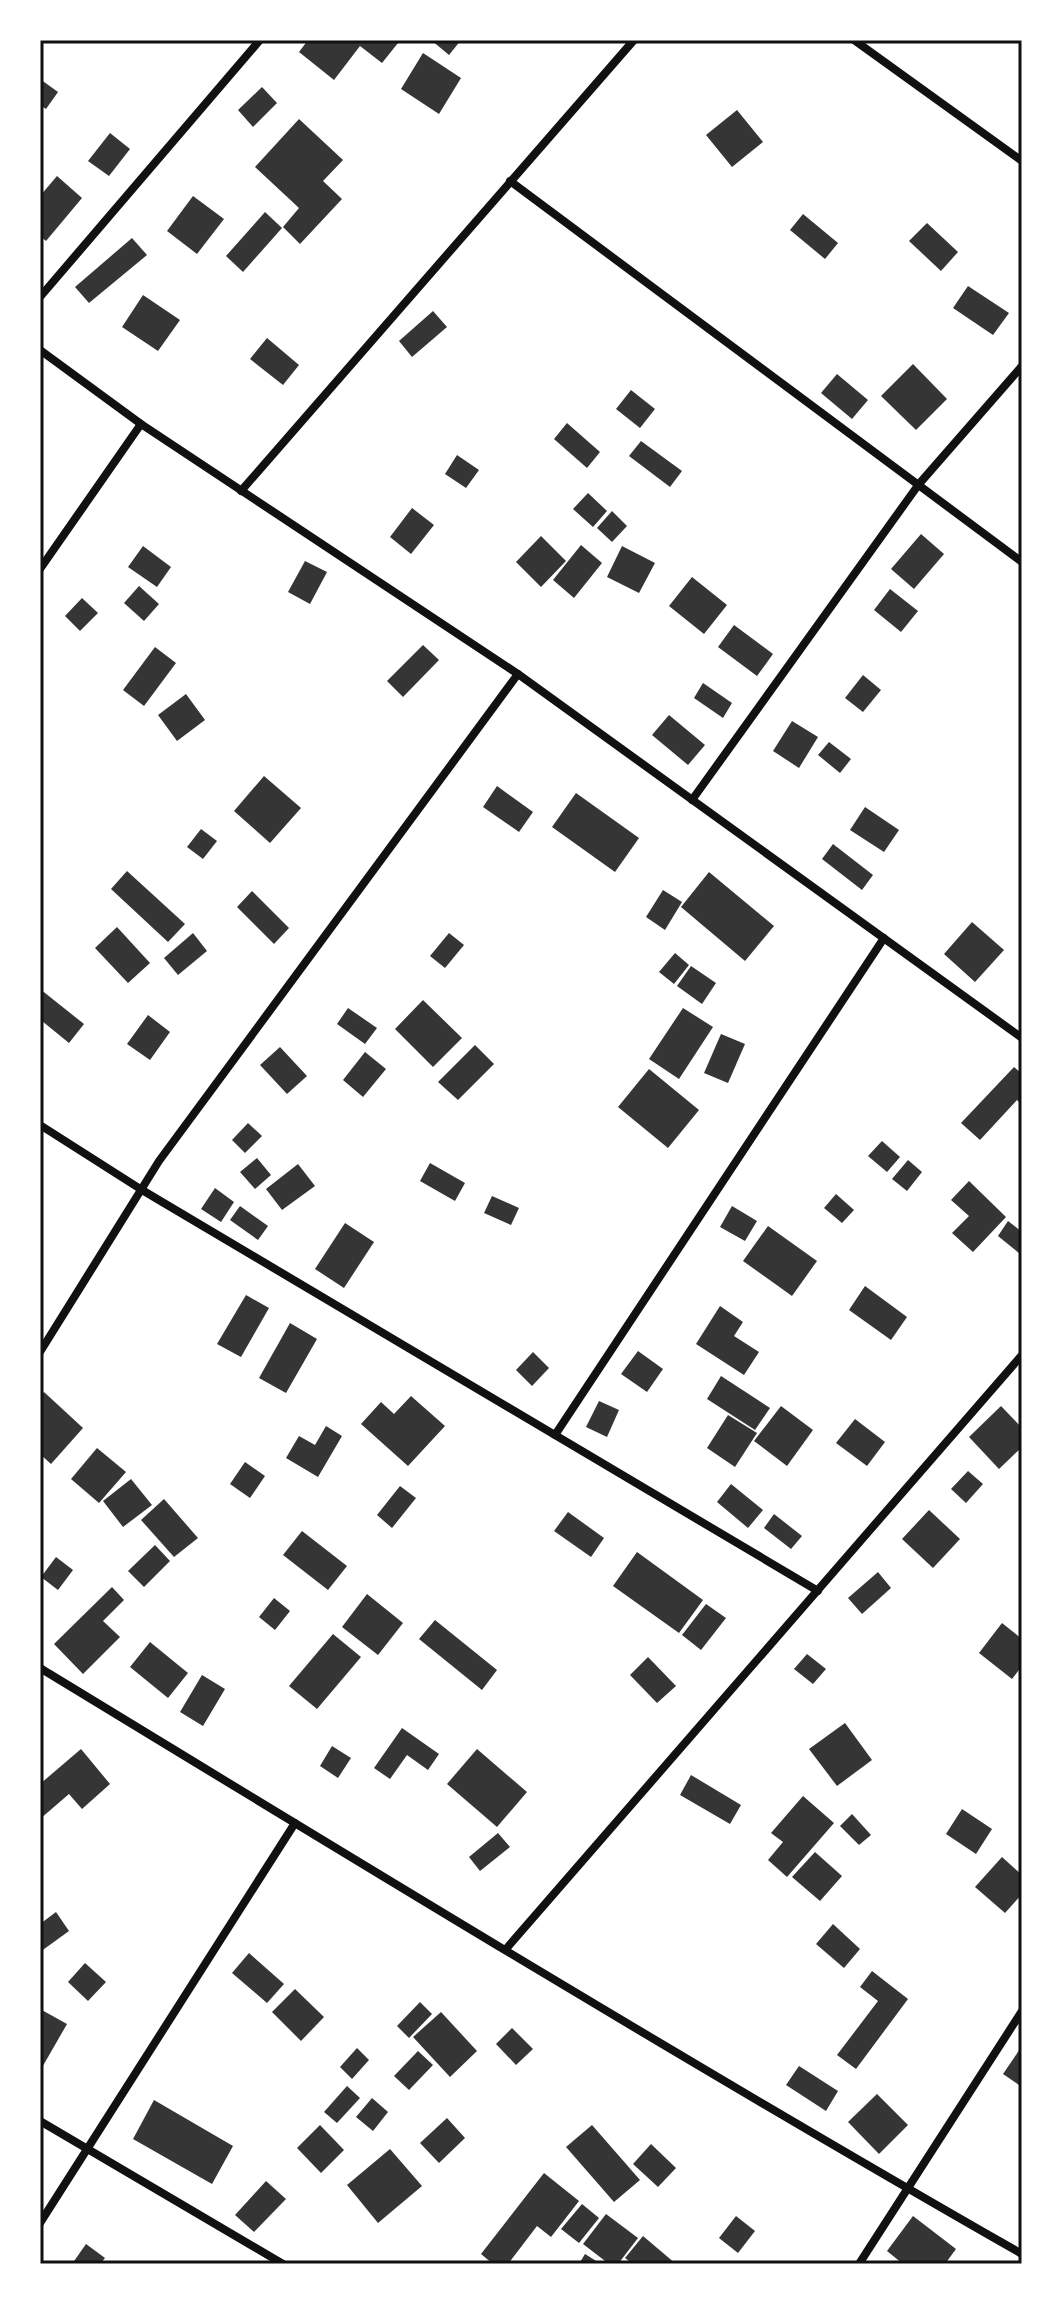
<svg xmlns="http://www.w3.org/2000/svg" width="1062" height="2304" font-family="'Space Grotesk',sans-serif">
<style>
.building{fill:#353535}
.lines{fill:none;stroke-linecap:round;stroke-linejoin:round}
.minor{stroke:#111;stroke-width:8}
.neatline{fill:none;stroke:#111;stroke-width:3}
</style>
<rect width="100%" height="100%" fill="#fff"/>
<g class="building">
<path d="M308,40H395L398,43L382,63L360,46L334,80L299,52Z"/>
<path d="M431,40H461L449,55Z"/>
<path d="M423,53L461,78L439,114L401,89Z"/>
<path d="M40,79L58,92L46,109L40,105Z"/>
<path d="M262,87L277,103L253,127L238,110Z"/>
<path d="M737,110L763,142L732,167L706,135Z"/>
<path d="M299,119L343,160L323,181L342,199L300,244L283,227L299,208L255,167Z"/>
<path d="M110,133L130,149L109,176L88,161Z"/>
<path d="M57,176L82,198L46,241L40,236V196Z"/>
<path d="M193,196L224,219L197,254L167,231Z"/>
<path d="M265,212L282,228L243,272L226,256Z"/>
<path d="M803,214L838,243L825,259L790,230Z"/>
<path d="M927,223L958,252L941,271L909,241Z"/>
<path d="M132,238L147,255L89,303L75,287Z"/>
<path d="M968,286L1009,313L993,335L953,308Z"/>
<path d="M143,295L180,320L158,351L122,327Z"/>
<path d="M433,311L447,327L412,357L399,341Z"/>
<path d="M267,338L299,365L283,385L250,359Z"/>
<path d="M913,364L947,399L916,430L881,396Z"/>
<path d="M837,374L868,400L852,419L821,393Z"/>
<path d="M631,390L655,409L640,428L616,409Z"/>
<path d="M567,423L600,452L587,468L554,439Z"/>
<path d="M641,441L682,471L670,487L629,456Z"/>
<path d="M457,455L479,470L466,488L445,474Z"/>
<path d="M588,493L607,511L593,527L573,509Z"/>
<path d="M412,508L434,525L411,554L390,537Z"/>
<path d="M612,511L627,526L612,542L597,528Z"/>
<path d="M921,534L944,554L914,589L891,569Z"/>
<path d="M541,536L566,561L541,587L516,562Z"/>
<path d="M581,545L602,563L574,598L553,580Z"/>
<path d="M143,546L171,567L157,587L128,567Z"/>
<path d="M622,546L655,563L639,593L607,577Z"/>
<path d="M305,561L327,572L310,604L288,592Z"/>
<path d="M692,577L727,605L704,634L669,606Z"/>
<path d="M139,586L159,604L144,621L124,603Z"/>
<path d="M890,589L918,611L901,632L874,610Z"/>
<path d="M82,598L98,613L80,631L65,616Z"/>
<path d="M734,625L773,654L757,676L718,647Z"/>
<path d="M423,645L439,660L403,697L387,681Z"/>
<path d="M155,647L176,663L144,706L123,690Z"/>
<path d="M863,675L881,690L863,712L845,698Z"/>
<path d="M703,683L732,703L723,718L694,698Z"/>
<path d="M186,694L205,720L177,741L158,715Z"/>
<path d="M669,715L705,745L688,765L652,735Z"/>
<path d="M792,721L818,737L799,768L773,751Z"/>
<path d="M829,742L851,759L840,773L818,755Z"/>
<path d="M264,776L301,808L270,843L234,811Z"/>
<path d="M497,786L533,812L519,832L483,807Z"/>
<path d="M576,793L639,838L615,872L552,827Z"/>
<path d="M865,807L899,830L884,852L850,830Z"/>
<path d="M201,829L217,841L203,859L187,847Z"/>
<path d="M833,844L873,875L862,890L822,859Z"/>
<path d="M127,871L185,924L168,942L111,889Z"/>
<path d="M709,872L774,926L745,961L681,907Z"/>
<path d="M663,890L682,902L665,930L646,917Z"/>
<path d="M252,891L289,928L274,944L237,907Z"/>
<path d="M972,922L1004,950L975,982L944,954Z"/>
<path d="M117,927L150,963L128,983L95,948Z"/>
<path d="M193,933L207,951L178,975L164,958Z"/>
<path d="M449,933L464,945L445,968L430,956Z"/>
<path d="M675,953L689,965L674,984L659,972Z"/>
<path d="M691,966L716,983L702,1004L677,986Z"/>
<path d="M40,989L84,1024L69,1043L42,1021L40,1023Z"/>
<path d="M423,1000L462,1038L433,1067L395,1029Z"/>
<path d="M348,1008L377,1028L365,1044L337,1024Z"/>
<path d="M683,1008L713,1027L679,1079L649,1059Z"/>
<path d="M148,1015L170,1032L150,1060L127,1044Z"/>
<path d="M721,1034L745,1044L728,1083L704,1073Z"/>
<path d="M475,1045L494,1064L458,1100L438,1082Z"/>
<path d="M280,1047L307,1076L287,1094L260,1065Z"/>
<path d="M365,1052L386,1069L363,1097L343,1080Z"/>
<path d="M1014,1067L1022,1074V1105L1017,1100L980,1140L961,1123Z"/>
<path d="M649,1069L699,1110L668,1148L618,1107Z"/>
<path d="M248,1123L262,1136L245,1153L232,1140Z"/>
<path d="M882,1141L900,1157L887,1172L868,1156Z"/>
<path d="M257,1158L271,1175L255,1189L240,1172Z"/>
<path d="M908,1160L922,1172L907,1191L892,1179Z"/>
<path d="M430,1163L465,1183L455,1201L420,1181Z"/>
<path d="M298,1164L315,1186L282,1210L266,1189Z"/>
<path d="M969,1181L1006,1217L973,1252L952,1233L969,1216L951,1200Z"/>
<path d="M215,1188L234,1202L221,1222L201,1209Z"/>
<path d="M836,1194L854,1210L842,1223L824,1208Z"/>
<path d="M492,1196L519,1208L511,1225L484,1213Z"/>
<path d="M240,1206L268,1226L258,1240L230,1220Z"/>
<path d="M732,1206L757,1221L745,1241L720,1227Z"/>
<path d="M1008,1221L1022,1232L1020,1254L998,1236Z"/>
<path d="M345,1223L374,1242L344,1288L315,1269Z"/>
<path d="M768,1226L817,1261L792,1296L743,1261Z"/>
<path d="M865,1286L907,1317L891,1340L849,1310Z"/>
<path d="M246,1295L269,1308L241,1357L217,1344Z"/>
<path d="M720,1306L743,1322L734,1336L759,1352L744,1375L696,1344Z"/>
<path d="M290,1323L317,1339L286,1393L259,1378Z"/>
<path d="M638,1351L663,1369L647,1392L621,1374Z"/>
<path d="M533,1352L549,1368L532,1386L516,1370Z"/>
<path d="M721,1376L770,1408L755,1430L707,1399Z"/>
<path d="M44,1392L83,1428L51,1464L40,1454V1396Z"/>
<path d="M411,1396L445,1426L408,1466L361,1424L381,1402L394,1414Z"/>
<path d="M599,1401L619,1410L607,1437L586,1427Z"/>
<path d="M781,1406L813,1430L787,1466L754,1441Z"/>
<path d="M1001,1406L1022,1428V1447L999,1469L969,1437Z"/>
<path d="M728,1415L757,1433L735,1467L707,1448Z"/>
<path d="M855,1419L885,1442L867,1466L836,1443Z"/>
<path d="M326,1426L342,1436L318,1477L286,1458L299,1436L315,1445Z"/>
<path d="M97,1448L126,1472L99,1503L71,1479Z"/>
<path d="M245,1462L265,1476L250,1498L230,1484Z"/>
<path d="M968,1471L983,1484L966,1503L951,1489Z"/>
<path d="M131,1479L152,1505L123,1527L103,1501Z"/>
<path d="M731,1484L763,1510L748,1528L717,1502Z"/>
<path d="M400,1486L416,1498L392,1528L377,1515Z"/>
<path d="M164,1499L198,1538L174,1557L141,1520Z"/>
<path d="M929,1510L960,1539L933,1568L902,1539Z"/>
<path d="M568,1512L604,1538L591,1557L554,1531Z"/>
<path d="M774,1514L802,1536L791,1549L764,1528Z"/>
<path d="M302,1531L347,1566L328,1590L283,1555Z"/>
<path d="M155,1545L170,1561L144,1587L128,1571Z"/>
<path d="M637,1552L703,1600L679,1633L613,1586Z"/>
<path d="M56,1557L73,1570L58,1590L41,1577Z"/>
<path d="M878,1572L891,1588L862,1614L848,1598Z"/>
<path d="M112,1587L124,1600L103,1621L120,1637L83,1674L54,1644Z"/>
<path d="M367,1594L403,1623L378,1655L342,1627Z"/>
<path d="M274,1598L290,1611L275,1630L259,1617Z"/>
<path d="M706,1604L726,1618L701,1650L682,1635Z"/>
<path d="M435,1620L497,1670L482,1690L419,1639Z"/>
<path d="M1002,1623L1022,1639V1666L1012,1679L979,1653Z"/>
<path d="M333,1634L361,1657L317,1709L289,1686Z"/>
<path d="M150,1642L188,1673L168,1698L130,1667Z"/>
<path d="M807,1654L826,1669L813,1684L794,1669Z"/>
<path d="M648,1657L676,1686L657,1703L630,1675Z"/>
<path d="M202,1675L225,1689L203,1726L180,1712Z"/>
<path d="M845,1723L872,1760L837,1786L809,1749Z"/>
<path d="M402,1728L439,1754L428,1770L407,1755L390,1779L374,1768Z"/>
<path d="M332,1746L351,1758L338,1778L320,1766Z"/>
<path d="M81,1749L110,1784L82,1809L69,1794L40,1819V1784Z"/>
<path d="M477,1749L527,1792L497,1827L447,1784Z"/>
<path d="M691,1775L741,1805L730,1824L680,1795Z"/>
<path d="M803,1796L834,1823L787,1877L768,1860L783,1842L771,1833Z"/>
<path d="M962,1809L992,1829L976,1854L946,1834Z"/>
<path d="M852,1814L871,1835L859,1845L840,1826Z"/>
<path d="M498,1833L510,1847L480,1871L469,1857Z"/>
<path d="M815,1852L842,1876L820,1901L792,1877Z"/>
<path d="M1002,1857L1022,1875V1894L1005,1913L975,1887Z"/>
<path d="M56,1912L69,1931L40,1952V1924Z"/>
<path d="M833,1924L860,1949L844,1968L816,1944Z"/>
<path d="M249,1953L284,1984L267,2003L232,1973Z"/>
<path d="M85,1963L106,1982L88,2001L68,1982Z"/>
<path d="M872,1971L908,1999L856,2069L837,2055L878,2001L860,1987Z"/>
<path d="M295,1989L324,2017L301,2041L272,2012Z"/>
<path d="M420,2002L432,2014L409,2038L397,2026Z"/>
<path d="M40,2009L67,2024L40,2071Z"/>
<path d="M441,2012L477,2051L450,2077L413,2037Z"/>
<path d="M512,2028L533,2049L516,2065L496,2044Z"/>
<path d="M1022,2046V2080L1019,2085L1003,2074Z"/>
<path d="M357,2048L369,2060L352,2079L340,2067Z"/>
<path d="M418,2051L433,2065L409,2090L394,2076Z"/>
<path d="M799,2066L838,2091L826,2111L786,2085Z"/>
<path d="M347,2086L360,2098L337,2123L324,2112Z"/>
<path d="M877,2094L908,2125L879,2154L848,2122Z"/>
<path d="M372,2098L388,2112L373,2131L356,2117Z"/>
<path d="M154,2100L233,2146L212,2184L133,2139Z"/>
<path d="M447,2118L465,2138L439,2163L420,2143Z"/>
<path d="M320,2125L344,2150L321,2173L297,2148Z"/>
<path d="M592,2125L640,2180L614,2202L566,2147Z"/>
<path d="M651,2144L676,2168L658,2187L633,2164Z"/>
<path d="M390,2149L422,2186L378,2223L347,2185Z"/>
<path d="M544,2173L579,2201L551,2237L537,2226L508,2264H493L481,2254Z"/>
<path d="M266,2181L286,2199L254,2232L235,2215Z"/>
<path d="M582,2204L599,2218L579,2243L561,2229Z"/>
<path d="M606,2214L638,2238L618,2264H609L583,2244Z"/>
<path d="M736,2216L755,2231L738,2253L719,2238Z"/>
<path d="M913,2216L956,2249L945,2264H903L887,2251Z"/>
<path d="M643,2236L676,2264H633L625,2258Z"/>
<path d="M86,2244L105,2258L100,2264H72Z"/>
<path d="M585,2254L601,2264H579Z"/>
</g>
<g class="lines">
<g class="minor">
<path d="M854,40L1022,161"/>
<path d="M510,181L1022,562"/>
<path d="M40,297L260,40"/>
<path d="M40,350L141,424L518,674L1022,1038"/>
<path d="M241,491L634,40"/>
<path d="M40,569L141,424"/>
<path d="M692,800L919,484L1022,366"/>
<path d="M40,1125L142,1190L818,1591"/>
<path d="M40,1352L159,1161L518,674"/>
<path d="M555,1435L884,938"/>
<path d="M40,1668C365,1866 691,2065 1022,2254"/>
<path d="M506,1949L1022,1355"/>
<path d="M40,2121L283,2264"/>
<path d="M40,2223L295,1823"/>
<path d="M859,2264L1022,2011"/>
</g>
</g>
<rect width="1062" height="2304" fill="none" stroke="#ffffff" stroke-width="84"/>
<rect x="42" y="42" width="978" height="2220" class="neatline"/>
</svg>
